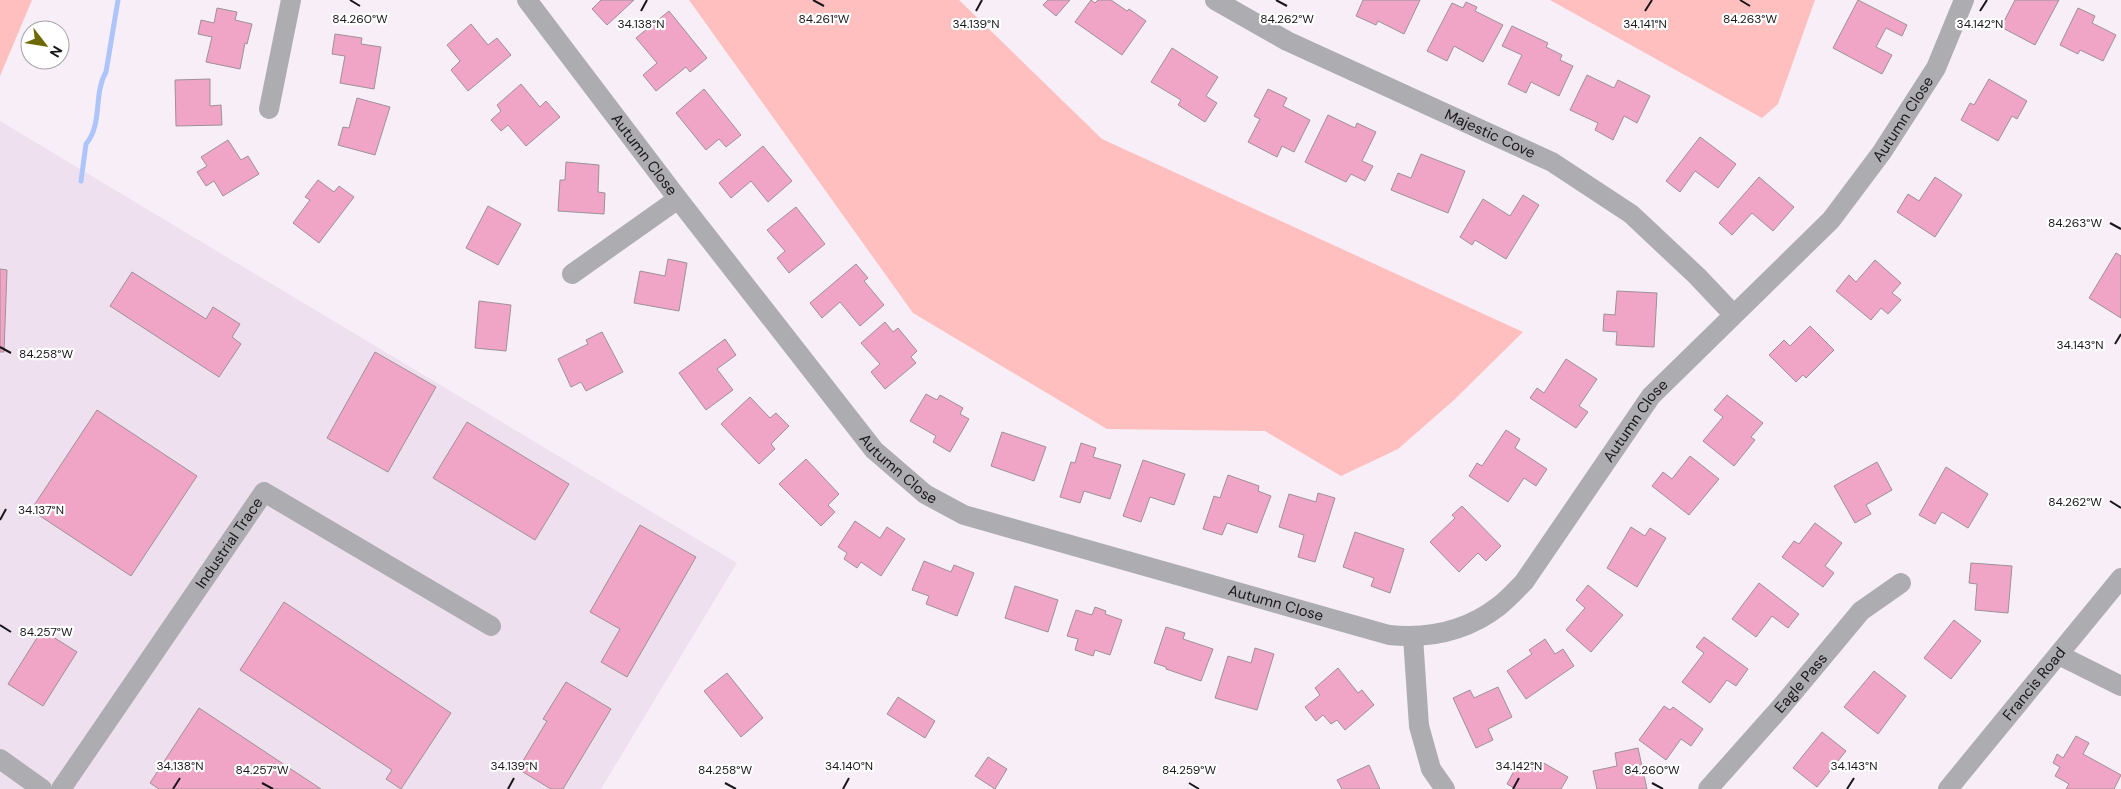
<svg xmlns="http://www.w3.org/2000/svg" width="2121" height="789" font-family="'DM Sans',sans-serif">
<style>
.built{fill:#efe0f0}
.green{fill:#febfbe}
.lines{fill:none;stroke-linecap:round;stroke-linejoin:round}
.stream{stroke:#adc5fa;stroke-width:5}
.building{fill:#f0a5c6;stroke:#9e9196}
.minor{stroke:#adacb1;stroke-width:20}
.ticks{fill:none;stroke:#19161a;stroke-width:2}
.labels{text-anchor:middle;stroke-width:4.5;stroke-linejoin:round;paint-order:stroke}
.street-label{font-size:15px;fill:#19161a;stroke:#fff}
.ticks-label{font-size:12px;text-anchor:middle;fill:#19161a;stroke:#fff;stroke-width:4.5;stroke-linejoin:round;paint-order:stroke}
</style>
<rect width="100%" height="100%" fill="#f7eef8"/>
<path class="built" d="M0,121L737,563L601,789H0Z"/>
<g class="green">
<path d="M0,0H32L0,76Z"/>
<path d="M689,0H959L1102,139L1523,332L1454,400L1398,449L1341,476L1265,431L1107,429L913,313Z"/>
<path d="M1550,0H1815L1778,104L1762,118Z"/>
</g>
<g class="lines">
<path class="stream" d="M81,181L86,144C103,124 93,94 106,72L118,0"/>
</g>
<g class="building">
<path d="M601,0H634L607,25L592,9Z"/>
<path d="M1048,0H1047H1070L1056,16L1043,5Z"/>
<path d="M1091,0L1095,3L1098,0H1111L1127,11L1129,9L1146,21L1122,55L1075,22Z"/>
<path d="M1363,0H1420L1404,34L1378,21L1376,25L1356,16Z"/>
<path d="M1858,0L1907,25L1902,36L1886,28L1876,47L1892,55L1882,74L1833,48Z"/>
<path d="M2015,0H2059L2035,45L2001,27Z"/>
<path d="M1466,2L1477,7L1475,11L1503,25L1483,62L1454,46L1447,61L1427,51L1452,3L1463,8Z"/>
<path d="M217,8L237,12L235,20L252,24L247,44L245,43L240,69L206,62L212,37L198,34L201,20L214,23Z"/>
<path d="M2078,8L2095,16L2092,23L2116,35L2103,61L2080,50L2078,54L2060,45Z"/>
<path d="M669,11L707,58L690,72L686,67L656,91L643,75L657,63L636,38Z"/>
<path d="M471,24L488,45L497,38L511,55L468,91L451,70L460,61L447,45Z"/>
<path d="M1512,26L1548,43L1546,47L1562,55L1560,60L1573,66L1559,96L1531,82L1526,93L1508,84L1522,55L1502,46Z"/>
<path d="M335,34L362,38L361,44L381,47L374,89L340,83L345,56L332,54Z"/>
<path d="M1172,48L1218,77L1206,96L1217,103L1205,122L1178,105L1181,100L1151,82Z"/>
<path d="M1587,75L1614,88L1618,80L1650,96L1637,123L1624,116L1613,140L1595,130L1598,123L1570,110Z"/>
<path d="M210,79V106L221,105L222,125L176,126L175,80Z"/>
<path d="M1989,79L2027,101L2017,119L2012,116L1998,141L1961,120L1970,103L1974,105Z"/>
<path d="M521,84L540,107L546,101L560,117L526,146L508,125L501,131L491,120L501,111L497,105Z"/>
<path d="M704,89L741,135L726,147L719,139L706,150L676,113Z"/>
<path d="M1268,89L1287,98L1283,106L1310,120L1294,152L1282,146L1277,157L1248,142L1260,119L1254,116Z"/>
<path d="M357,98L390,107L375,155L338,145L343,127L349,128Z"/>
<path d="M1328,115L1355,128L1357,123L1376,132L1362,161L1373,166L1365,181L1351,174L1346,182L1305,162Z"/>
<path d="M1700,137L1736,164L1718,188L1695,171L1680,192L1666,181Z"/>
<path d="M228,140L241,160L248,156L259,174L223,196L214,181L206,186L197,172L207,166L201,157Z"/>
<path d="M763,146L792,181L768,202L751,181L731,198L719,183Z"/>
<path d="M1421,154L1465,171L1448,213L1391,190L1398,173L1411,178Z"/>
<path d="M566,162L599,165L598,192L605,193L604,214L558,211L560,180H565Z"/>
<path d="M1759,177L1794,207L1773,231L1752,213L1732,235L1719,223Z"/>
<path d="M1935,177L1962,195L1935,237L1897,212L1908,194L1919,201Z"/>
<path d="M318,180L334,192L339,186L354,197L319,243L293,223L310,200L305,197Z"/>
<path d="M1523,195L1539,205L1506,259L1475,240L1472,245L1460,237L1483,199L1510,216Z"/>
<path d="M488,206L521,224L498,265L466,248Z"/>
<path d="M796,207L825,244L789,273L777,258L785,251L767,230Z"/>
<path d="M2116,253L2121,256V318L2089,298Z"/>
<path d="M668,259L687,263L679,311L634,303L640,271L665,276Z"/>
<path d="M1875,260L1901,283L1892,293L1901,300L1888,314L1881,308L1871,320L1836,291L1849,275L1856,282Z"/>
<path d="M856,264L868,278L864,281L884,305L860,326L840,302L822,318L810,303Z"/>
<path d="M0,269L7,270L4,352H0Z"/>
<path d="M132,272L206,319L213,307L240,324L232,337L241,344L219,377L110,306Z"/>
<path d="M1617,291L1657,293L1654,347L1616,345L1617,332L1603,331L1604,314L1615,315Z"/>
<path d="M479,301L511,305L506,351L475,348Z"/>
<path d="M885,322L893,332L898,328L917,351L911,357L916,363L885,389L871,372L880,364L861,343Z"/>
<path d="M1810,326L1834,350L1806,378L1803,375L1796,382L1769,355L1784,340L1790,346Z"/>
<path d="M602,332L623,372L586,391L581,382L571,387L558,359L588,344L586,340Z"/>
<path d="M725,339L736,355L717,369L733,390L706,410L679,373Z"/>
<path d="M375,352L436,387L388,472L327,438Z"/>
<path d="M1566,359L1597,379L1579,406L1588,412L1576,428L1530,398L1537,388L1544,393Z"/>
<path d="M926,394L937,400L940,395L963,408L960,414L969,419L950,452L933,442L936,436L910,421Z"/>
<path d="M1727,395L1763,423L1751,437L1755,440L1734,466L1703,441L1723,417L1714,410Z"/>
<path d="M750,397L770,418L776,413L789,426L771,444L775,449L759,464L721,424Z"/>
<path d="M97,410L197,476L131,576L31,510Z"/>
<path d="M467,422L569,484L535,540L433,478Z"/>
<path d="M1506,430L1520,439L1515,448L1547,469L1536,486L1524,478L1508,502L1469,476L1477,463L1482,466Z"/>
<path d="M1002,432L1046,447L1034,481L991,466Z"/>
<path d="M1081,443L1096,448L1093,457L1121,465L1110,499L1084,491L1080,503L1060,497L1071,462L1075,463Z"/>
<path d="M1690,456L1719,479L1689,515L1652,486L1663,472L1672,479Z"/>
<path d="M806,459L839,494L828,505L835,512L821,526L779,484Z"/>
<path d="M1143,460L1185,474L1174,505L1150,497L1141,522L1123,516Z"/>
<path d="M1877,462L1892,490L1866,505L1871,514L1855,523L1834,486Z"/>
<path d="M1946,467L1988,494L1968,528L1942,512L1935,524L1919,515Z"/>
<path d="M1228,475L1259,486L1258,491L1271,496L1257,533L1227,523L1222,535L1203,529L1214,496L1220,498Z"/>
<path d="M1318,493L1335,498L1315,562L1298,557L1304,535L1279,527L1289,494L1316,502Z"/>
<path d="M1462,506L1501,546L1486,561L1478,553L1459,572L1430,542L1455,518L1452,515Z"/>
<path d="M855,521L880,538L887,527L905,539L881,576L861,562L857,568L844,559L847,553L838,547Z"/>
<path d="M1815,523L1842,543L1825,566L1834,573L1823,587L1782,557L1794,541L1799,544Z"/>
<path d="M640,525L696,557L627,677L601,662L620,629L590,612Z"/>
<path d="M1631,527L1645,536L1650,528L1666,538L1637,587L1607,568Z"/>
<path d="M1355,532L1404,549L1390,593L1371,586L1374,578L1343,567Z"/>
<path d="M924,561L951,572L954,565L974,573L957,616L926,604L929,596L912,590Z"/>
<path d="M1971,563L2012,566L2008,613L1975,610L1977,584L1969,583Z"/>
<path d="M1759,583L1799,614L1788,628L1772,616L1756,637L1732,619Z"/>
<path d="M1588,585L1623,615L1591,652L1566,630L1585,608L1576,600Z"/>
<path d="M1015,586L1058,600L1048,632L1005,618Z"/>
<path d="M284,602L451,713L401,789L386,779L392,770L240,670Z"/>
<path d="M1095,607L1106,611L1105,614L1122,620L1110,655L1095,650L1093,656L1075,650L1078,639L1067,636L1076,610L1092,615Z"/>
<path d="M1954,620L1981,641L1951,679L1924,658Z"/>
<path d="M1166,627L1185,633L1183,639L1213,649L1201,681L1166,669V667L1154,663Z"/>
<path d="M42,630L77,652L43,706L8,684Z"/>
<path d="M1704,637L1748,669L1736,686L1727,680L1710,703L1682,682L1704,653L1696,647Z"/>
<path d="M1545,639L1555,654L1563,649L1574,666L1526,699L1507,671L1532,654L1529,650Z"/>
<path d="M1255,648L1274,654L1257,710L1215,698L1228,656L1251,663Z"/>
<path d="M1338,668L1358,693L1362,690L1374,705L1345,730L1337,720L1331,724L1323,715L1316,721L1305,707L1320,695L1315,688Z"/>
<path d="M1874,671L1906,696L1878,734L1844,707Z"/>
<path d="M727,673L763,718L741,737L704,691Z"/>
<path d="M566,682L611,709L563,789H551L518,769L547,721L543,719Z"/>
<path d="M1498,687L1512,717L1488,729L1493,740L1476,748L1453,698L1470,690L1474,698Z"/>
<path d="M898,697L935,721L925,738L887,714Z"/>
<path d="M1664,706L1670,710L1673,707L1703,729L1691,746L1681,739L1666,760L1639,740Z"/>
<path d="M199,708L321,789H159L150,783Z"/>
<path d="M1822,732L1846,751L1817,787L1793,768Z"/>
<path d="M2076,736L2089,743L2083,754L2121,775L2114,789H2066L2069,784L2055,776L2060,767L2053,763L2057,754L2063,758Z"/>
<path d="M1638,748L1647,789H1597L1593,771L1617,766L1615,753Z"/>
<path d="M988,757L1007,769L995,789L975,776Z"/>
<path d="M1520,760L1538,770L1542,762L1568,777L1561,789H1516L1507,784Z"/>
<path d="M1369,765L1380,789H1342L1337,780Z"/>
</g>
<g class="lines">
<g class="minor">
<path id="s1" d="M527,0L678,199L874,450L925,494L964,515L1389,635C1429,639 1467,631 1499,606C1508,599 1516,590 1524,582L1651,396L1831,220L1882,152L1936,68L1964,0"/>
<path id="s2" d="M1215,0L1287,41L1552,162L1631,214L1697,276L1733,314"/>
<path d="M269,109L291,0"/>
<path d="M572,274L678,199"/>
<path d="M1413,637L1419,726L1431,769L1445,789"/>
<path d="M2059,655L2121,686"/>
<path d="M0,759L42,789"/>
<path id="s3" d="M61,789L264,492L491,626"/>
<path id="s4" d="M1708,789L1781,707L1861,611L1901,583"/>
<path id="s5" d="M1948,789L2121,578"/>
</g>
</g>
<path class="ticks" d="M350,0L360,6M813,0L824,6M1276,0L1287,6M1740,0L1750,6M641,11L647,0M976,11L982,0M1645,11L1652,0M1980,11L1987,0M2110,223L2121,229M2115,344L2121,334M0,347L11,353M2110,501L2121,508M0,520L6,509M0,625L11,632M262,783L273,789M725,783L736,789M1189,783L1199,789M1652,783L1663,789M173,789L180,778M508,789L514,778M843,789L849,778M1513,789L1519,778M1847,789L1854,778"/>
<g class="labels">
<g class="street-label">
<text dy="5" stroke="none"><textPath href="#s1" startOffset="1874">Autumn Close</textPath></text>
<text dy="5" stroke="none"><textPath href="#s2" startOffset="306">Majestic Cove</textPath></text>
<text dy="5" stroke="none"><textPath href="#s1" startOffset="194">Autumn Close</textPath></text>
<text dy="5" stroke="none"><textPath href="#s1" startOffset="1469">Autumn Close</textPath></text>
<text dy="5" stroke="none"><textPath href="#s1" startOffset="599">Autumn Close</textPath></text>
<text dy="5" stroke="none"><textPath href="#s3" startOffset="298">Industrial Trace</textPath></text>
<text dy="5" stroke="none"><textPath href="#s1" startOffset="1004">Autumn Close</textPath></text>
<text dy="5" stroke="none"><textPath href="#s4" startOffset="141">Eagle Pass</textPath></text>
<text dy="5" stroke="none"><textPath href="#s5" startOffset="136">Francis Road</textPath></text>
</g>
</g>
<g class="ticks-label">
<text x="360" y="23">84.260°W</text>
<text x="824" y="23">84.261°W</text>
<text x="1287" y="23">84.262°W</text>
<text x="1750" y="23">84.263°W</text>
<text x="641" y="28">34.138°N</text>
<text x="976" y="28">34.139°N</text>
<text x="1645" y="28">34.141°N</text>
<text x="1980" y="28">34.142°N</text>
<text x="2075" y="227">84.263°W</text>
<text x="2080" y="349">34.143°N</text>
<text x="46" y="358">84.258°W</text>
<text x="2075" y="506">84.262°W</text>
<text x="41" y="514">34.137°N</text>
<text x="46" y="636">84.257°W</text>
<text x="180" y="770">34.138°N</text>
<text x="514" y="770">34.139°N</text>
<text x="849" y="770">34.140°N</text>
<text x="1519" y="770">34.142°N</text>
<text x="1854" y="770">34.143°N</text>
<text x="262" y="774">84.257°W</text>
<text x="725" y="774">84.258°W</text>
<text x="1189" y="774">84.259°W</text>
<text x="1652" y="774">84.260°W</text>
</g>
<g transform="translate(45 45) rotate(121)"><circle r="24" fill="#ffffff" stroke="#a3a2a3"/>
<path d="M0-4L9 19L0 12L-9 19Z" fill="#6e6800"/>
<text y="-8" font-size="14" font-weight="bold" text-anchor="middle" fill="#19161a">N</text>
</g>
</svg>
